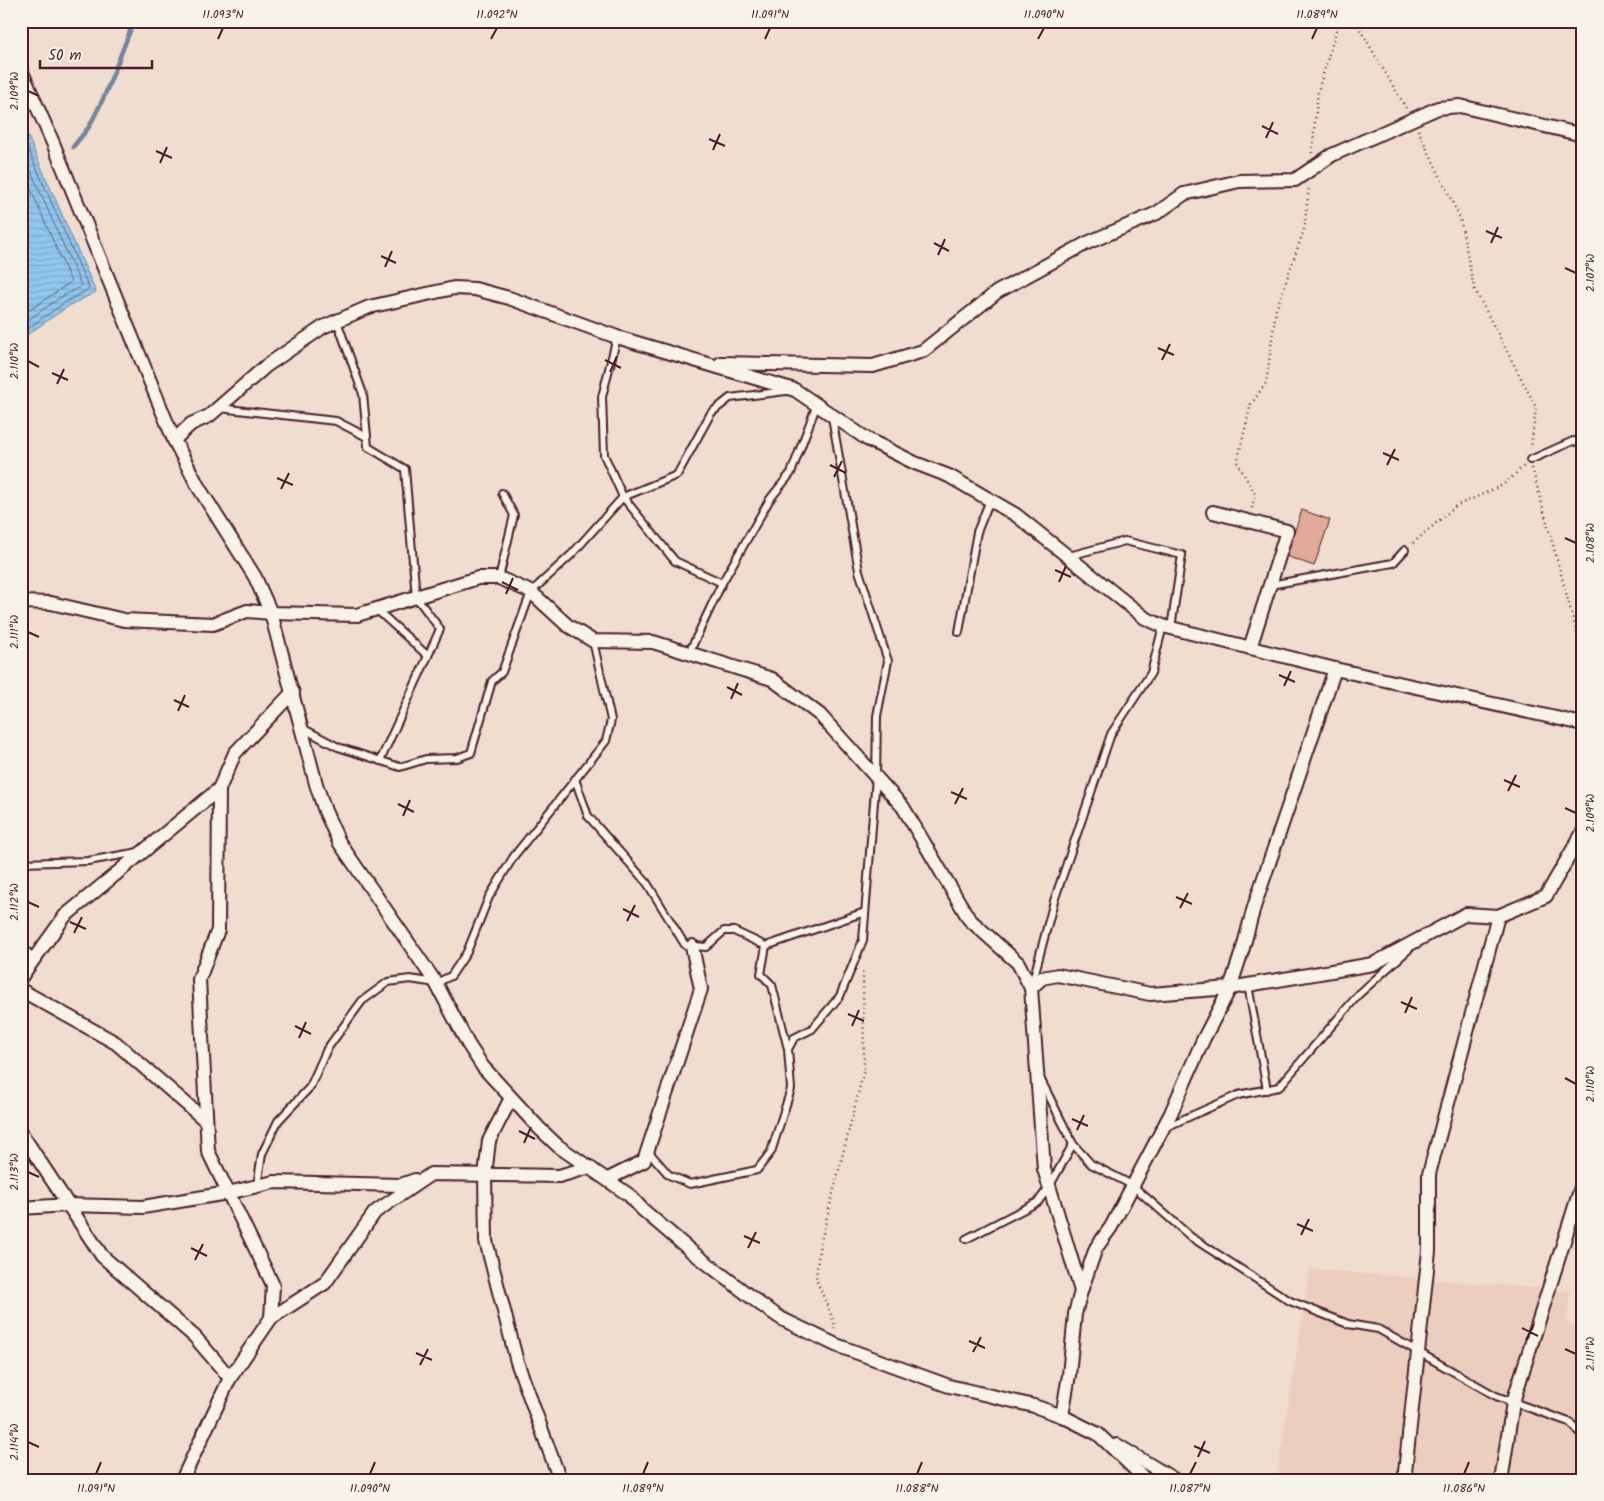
<svg xmlns="http://www.w3.org/2000/svg" width="1604" height="1501" font-family="Kalam,sans-serif">
<style>
.built{fill:#eccebf}
.water{fill:url(#water-rules);stroke:#7384a0}
.lines{fill:none;stroke-linecap:round;stroke-linejoin:round}
.shore{stroke:#666279;stroke-width:1}
.stream{stroke:#7384a0;stroke-width:4.5}
.building{fill:#e1aa97;stroke:#4a1f2b}
.service-casing{stroke:#4a1f2b;stroke-width:10}
.minor-casing{stroke:#4a1f2b;stroke-width:16}
.path{stroke:#4a1f2b;stroke-width:2.5;stroke-dasharray:1 4;stroke-linecap:butt}
.service{stroke:#f7f3e8;stroke-width:6}
.minor{stroke:#f7f3e8;stroke-width:12}
.ticks{fill:none;stroke:#4a1f2b;stroke-width:2}
.neatline{fill:none;stroke:#4a1f2b;stroke-width:2}
.ticks-label{font-size:12px;text-anchor:middle;fill:#4a1f2b}
</style>
<defs>
<pattern id="water-rules" width="6" height="5" patternUnits="userSpaceOnUse" patternTransform="scale(1.25)"><rect width="6" height="5" fill="#8fc7ee"/><path d="M0 2.5h6" fill="none" stroke="#7daacc"/></pattern>
</defs>
<rect width="100%" height="100%" fill="#f0ddd0"/>
<filter id="ink" filterUnits="userSpaceOnUse"><feTurbulence type="fractalNoise" baseFrequency=".02" numOctaves="2"/><feDisplacementMap in="SourceGraphic" scale="10" xChannelSelector="R" yChannelSelector="G"/><feConvolveMatrix kernelMatrix="1 2 1 2 8 2 1 2 1" color-interpolation-filters="sRGB"/></filter>
<g filter="url(#ink)">
<path class="built" d="M1310,1269L1570,1291L1567,1322L1583,1329V1480H1276Z"/>
<path class="water" d="M21,121L96,292L67,307L21,339Z"/>
<g class="lines">
<g class="shore">
<path d="M21,133L89,288L87,290L64,303L21,333"/>
<path d="M21,149L81,285L80,287L61,297L21,325"/>
<path d="M21,167L71,282L21,316"/>
</g>
<path class="stream" d="M73,147L89,127L104,97L134,21"/>
</g>
<path class="building" d="M1302,510L1330,520L1314,566L1286,556Z"/>
<g class="lines">
<defs>
<g id="service">
<path d="M337,321L363,394L368,447L405,469L416,597L440,629L428,656"/>
<path d="M617,337L602,397L604,455L623,497L675,561L722,583"/>
<path d="M219,408L336,421L367,437"/>
<path d="M1530,460L1573,441L1583,443"/>
<path d="M1069,556L1125,541L1182,555L1171,628"/>
<path d="M499,578L514,515L502,493"/>
<path d="M1270,585L1393,563L1405,550"/>
<path d="M376,609L428,656L380,761"/>
<path d="M959,632L977,532L990,500"/>
<path d="M689,653L722,583L770,499L791,473L817,404"/>
<path d="M302,728L338,747L400,767L426,759L457,758L471,753L492,681L502,672L531,592L572,554L623,497L677,475L711,413L730,398L786,391"/>
<path d="M575,779L588,816L647,883L685,945L706,947L724,931H734L766,946"/>
<path d="M21,863L88,861L139,852"/>
<path d="M21,946L35,959"/>
<path d="M1032,984L1054,901L1111,734L1151,673L1163,626"/>
<path d="M1248,985L1267,1090"/>
<path d="M788,1049L772,985L761,974L766,946L865,912"/>
<path d="M1041,1080L1073,1144L1091,1164L1132,1185L1191,1237L1290,1301L1348,1324L1378,1329L1496,1396L1569,1422L1583,1435"/>
<path d="M1166,1127L1238,1095L1279,1087L1359,994L1408,950"/>
<path d="M648,1151L669,1175L690,1184L757,1170L771,1152L791,1089L788,1049L794,1038L812,1029L840,996L863,940L876,777L877,716L888,661L859,571L832,417"/>
<path d="M257,1186L262,1154L278,1121L310,1087L327,1049L362,1001L388,982L410,979L436,983L451,976L467,952L489,897L514,856L606,741L611,720L593,641"/>
<path d="M966,1239L1038,1202L1049,1187L1073,1144"/>
</g>
<g id="minor">
<path d="M21,70L53,143L174,440L199,488L255,577L271,613L316,784L325,811L339,842L436,983L468,1044L483,1067L539,1128L558,1146L629,1195L643,1210L691,1251L760,1304L782,1319L836,1345L949,1386L1034,1406L1062,1416L1098,1434L1146,1480"/>
<path d="M721,363L873,366L923,351L997,292L1087,243L1157,213L1184,194L1239,181L1295,180L1332,155L1438,108L1460,106L1583,135"/>
<path d="M174,440L191,424L209,416L266,366L323,327L369,307L454,288L475,289L509,298L617,337L795,390L867,439L915,463L949,476L1016,515L1145,618L1163,626L1335,669L1583,724"/>
<path d="M1213,512L1287,531L1250,648"/>
<path d="M21,602L51,603L124,620L213,624L247,611L271,613L357,615L478,578H499L531,592L567,625L593,641L653,642L772,679L820,715L903,807L969,919L1018,963L1031,988L1044,1169L1081,1291"/>
<path d="M21,977L65,916L219,789"/>
<path d="M1031,988L1042,978L1058,975L1150,994L1230,988L1373,964L1466,914L1498,916"/>
<path d="M21,990L116,1043L206,1121"/>
<path d="M511,1098L489,1141L485,1175L486,1241L517,1362L560,1480"/>
<path d="M21,1133L102,1256L195,1337L230,1378"/>
<path d="M608,1179L644,1161L701,989L692,946"/>
<path d="M21,1208L68,1205L143,1207L228,1193L274,1182L401,1185L415,1180"/>
<path d="M271,1318L273,1285L208,1151L199,979L218,930L219,789L235,753L293,692"/>
<path d="M1062,1416L1069,1375L1075,1314L1081,1291L1096,1248L1111,1227L1171,1113L1203,1040L1230,988L1243,948L1254,907L1335,669"/>
<path d="M1117,1445L1175,1480"/>
<path d="M182,1480L230,1378L271,1318L325,1283L375,1212L431,1174L559,1176L590,1167"/>
<path d="M1408,1480L1405,1472L1429,1251V1174L1498,916L1546,896L1583,832"/>
<path d="M1500,1480L1502,1475L1513,1402L1583,1181"/>
</g>
</defs>
<use href="#service" class="service-casing"/>
<use href="#minor" class="minor-casing"/>
<g class="path">
<path d="M1355,21L1406,108"/>
<path d="M1418,130L1460,218L1474,288L1536,407L1531,448"/>
<path d="M1312,153L1318,91L1339,21"/>
<path d="M1532,468L1583,655"/>
<path d="M1252,508L1255,494L1237,462L1251,404L1266,383L1276,310L1304,230L1309,188"/>
<path d="M1413,543L1456,506L1503,485L1524,466"/>
<path d="M835,1329L834,1322L816,1279L819,1249L864,1070L863,969"/>
</g>
<use href="#service" class="service"/>
<use href="#minor" class="minor"/>
</g>
</g>
<path class="ticks" d="M218,39L223,28M491,39L497,28M765,39L770,28M1038,39L1044,28M1312,39L1317,28M28,91L39,96M1262,126L1278,134M1266,138L1273,122M709,139L725,146M713,150L720,134M156,151L172,158M160,163L167,147M1486,231L1502,238M934,243L949,251M1491,243L1498,227M938,255L945,239M381,256L396,263M385,267L392,251M1565,268L1576,273M1158,348L1174,355M605,360L621,368M1162,360L1170,344M28,361L39,367M610,372L617,356M52,373L68,380M57,384L64,369M1383,453L1399,460M830,465L846,473M1387,465L1395,449M834,477L842,461M277,478L293,485M281,489L289,473M1565,538L1576,543M1055,570L1071,577M502,582L518,590M1059,582L1066,566M506,594L513,578M28,632L39,637M1279,675L1295,682M1284,686L1291,671M727,687L742,695M731,699L738,683M174,700L189,707M178,711L185,695M1504,780L1520,787M1508,791L1516,775M951,792L967,799M398,804L414,812M955,804L963,788M1565,808L1576,813M403,816L410,800M1176,897L1192,904M28,902L39,907M1180,908L1188,893M623,909L639,917M627,921L635,905M70,922L86,929M74,933L82,917M1401,1002L1417,1009M1405,1013L1412,997M848,1014L864,1021M295,1026L311,1034M852,1026L859,1010M299,1038L306,1022M1565,1078L1576,1084M1072,1119L1088,1126M1077,1130L1084,1115M519,1131L535,1139M524,1143L531,1127M28,1172L39,1177M1297,1224L1313,1231M1301,1235L1309,1219M744,1236L760,1243M191,1248L207,1256M748,1248L756,1232M195,1260L203,1244M1522,1328L1538,1336M1526,1340L1534,1324M969,1341L985,1348M1565,1349L1576,1354M973,1352L981,1337M416,1353L432,1360M420,1365L428,1349M28,1442L39,1447M1194,1446L1210,1453M1198,1457L1205,1441M96,1474L101,1462M370,1474L375,1462M643,1474L648,1462M917,1474L922,1462M1190,1474L1196,1462M1464,1474L1469,1462"/>
<rect width="1604" height="1501" fill="none" stroke="#f7f3e8" stroke-width="55"/>
<path d="M40 60v8h112v-8" fill="none" stroke="#4a1f2b" stroke-width="2.5"/>
<text x="48" y="60" font-size="15" fill="#4a1f2b" stroke="#f7f3e8" stroke-width="4" paint-order="stroke">50 m</text>
<rect x="28" y="28" width="1548" height="1446" class="neatline"/>
<g class="ticks-label">
<text x="223" y="18">11.093°N</text>
<text x="497" y="18">11.092°N</text>
<text x="770" y="18">11.091°N</text>
<text x="1044" y="18">11.090°N</text>
<text x="1317" y="18">11.089°N</text>
<text transform="translate(14 91) rotate(-90)" y="4">2.109°W</text>
<text transform="translate(1590 273) rotate(-90)" y="4">2.107°W</text>
<text transform="translate(14 361) rotate(-90)" y="4">2.110°W</text>
<text transform="translate(1590 543) rotate(-90)" y="4">2.108°W</text>
<text transform="translate(14 632) rotate(-90)" y="4">2.111°W</text>
<text transform="translate(1590 813) rotate(-90)" y="4">2.109°W</text>
<text transform="translate(14 902) rotate(-90)" y="4">2.112°W</text>
<text transform="translate(1590 1084) rotate(-90)" y="4">2.110°W</text>
<text transform="translate(14 1172) rotate(-90)" y="4">2.113°W</text>
<text transform="translate(1590 1354) rotate(-90)" y="4">2.111°W</text>
<text transform="translate(14 1442) rotate(-90)" y="4">2.114°W</text>
<text x="96" y="1492">11.091°N</text>
<text x="370" y="1492">11.090°N</text>
<text x="643" y="1492">11.089°N</text>
<text x="917" y="1492">11.088°N</text>
<text x="1190" y="1492">11.087°N</text>
<text x="1464" y="1492">11.086°N</text>
</g>
</svg>
